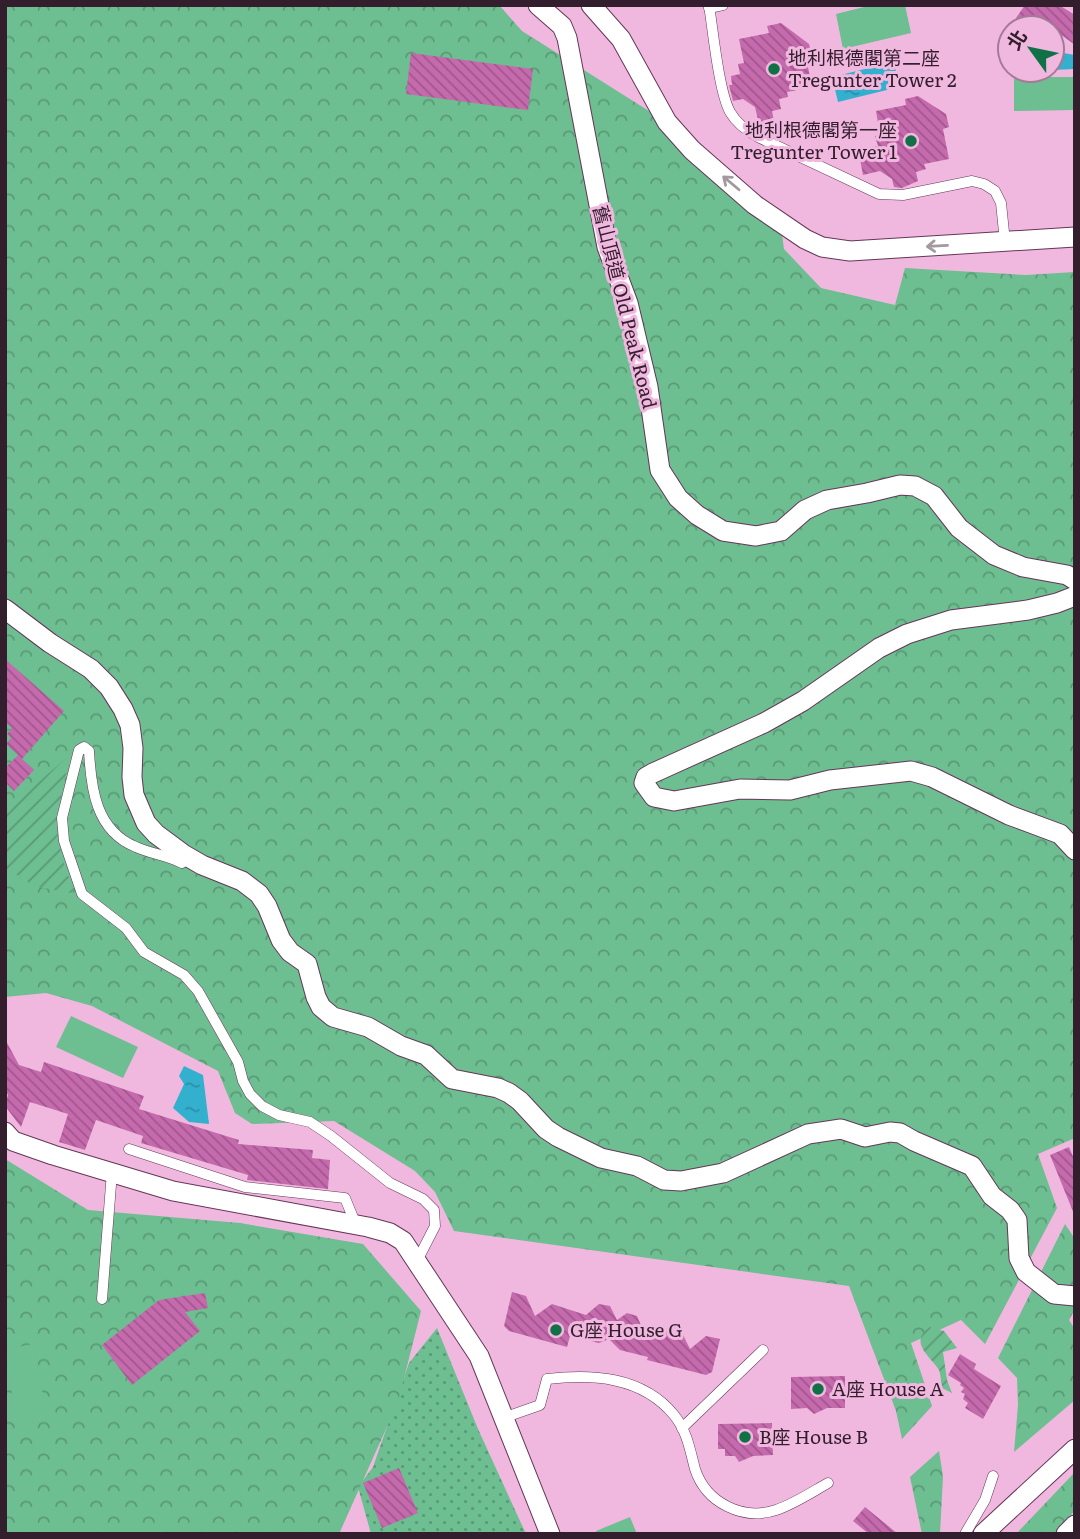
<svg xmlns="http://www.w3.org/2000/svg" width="1080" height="1539" font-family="Literata,'Noto Sans TC',serif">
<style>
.grass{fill:url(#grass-dots)}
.forest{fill:url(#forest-crowns)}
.garden{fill:url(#garden-furrows)}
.pitch{fill:#6dbe90}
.water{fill:url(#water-ripples)}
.building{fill:url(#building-back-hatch)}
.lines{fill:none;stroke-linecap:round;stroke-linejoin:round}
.lane-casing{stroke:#653658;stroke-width:11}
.street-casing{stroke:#653658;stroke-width:21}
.lane{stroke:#fff;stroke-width:10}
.street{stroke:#fff;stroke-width:19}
.oneway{stroke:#a39aa0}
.poi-dot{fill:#107146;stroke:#f1b8df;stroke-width:2.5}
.labels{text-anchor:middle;stroke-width:6;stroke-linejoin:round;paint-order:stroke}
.poi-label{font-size:19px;fill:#331e2d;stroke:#f1b8df;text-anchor:start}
.street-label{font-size:19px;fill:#331e2d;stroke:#f1b8df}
</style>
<defs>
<pattern id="grass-dots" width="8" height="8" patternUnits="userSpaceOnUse" patternTransform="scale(1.75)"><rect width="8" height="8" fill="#6dbe90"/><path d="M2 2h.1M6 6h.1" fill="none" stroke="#5a9a76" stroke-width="1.8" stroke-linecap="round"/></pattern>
<pattern id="forest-crowns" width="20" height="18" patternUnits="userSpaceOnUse" patternTransform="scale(1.75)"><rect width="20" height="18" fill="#6dbe90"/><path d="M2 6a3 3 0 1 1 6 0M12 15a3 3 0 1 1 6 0" fill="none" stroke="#5a9a76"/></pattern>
<pattern id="garden-furrows" width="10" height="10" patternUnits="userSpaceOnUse" patternTransform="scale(1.75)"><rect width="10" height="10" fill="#6dbe90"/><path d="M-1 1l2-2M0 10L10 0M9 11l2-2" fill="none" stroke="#5a9a76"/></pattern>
<pattern id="water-ripples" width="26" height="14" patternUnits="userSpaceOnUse" patternTransform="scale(1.75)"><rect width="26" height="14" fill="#33b0ce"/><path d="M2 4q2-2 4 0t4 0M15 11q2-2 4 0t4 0" fill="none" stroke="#2c8fa8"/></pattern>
<pattern id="building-back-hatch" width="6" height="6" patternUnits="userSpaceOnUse" patternTransform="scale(1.75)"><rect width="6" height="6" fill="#c56aad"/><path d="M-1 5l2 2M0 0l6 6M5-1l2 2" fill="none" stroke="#a1578d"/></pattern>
</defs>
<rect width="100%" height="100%" fill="#f1b8df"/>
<path class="grass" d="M437,1328L478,1429L526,1534H371L358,1487L373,1467L409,1363Z"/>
<g class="forest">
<path d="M5,5H499L522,31L668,123L762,197L780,220L784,249L821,288L895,305L905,268L1026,275L1075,272V1138L1038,1154L1057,1208L985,1344L961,1320L911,1343L932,1406L902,1439L896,1411L849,1286L454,1231L435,1192L415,1171L334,1121L252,1124L235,1113L218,1071L92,1006L46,993L5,997Z"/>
<path d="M5,1159L88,1210L240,1223L363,1244L421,1311L398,1402L339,1534H5Z"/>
<path d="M1065,1224L1075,1239V1309L1069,1320L1075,1329V1400L1014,1452L1018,1405L1017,1378L998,1358Z"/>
<path d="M939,1451L943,1476L940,1534H922L910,1477Z"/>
<path d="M1075,1472V1510L1055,1534H1016Z"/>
</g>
<g class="garden">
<path d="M71,754C58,803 50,841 74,889L71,893L33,886L20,876L5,871V811Z"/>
<path d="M930,1327L944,1331L957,1348L943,1352L947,1380L952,1393L942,1388C941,1383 941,1375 939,1370C932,1358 907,1342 930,1327Z"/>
</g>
<g class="pitch">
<path d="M872,5H905L911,33L843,49L836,14Z"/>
<path d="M1014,77H1075V110L1014,111Z"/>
<path d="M71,1016L138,1047L123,1078L56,1047Z"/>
<path d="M34,1344L46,1414L16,1420L5,1349Z"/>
<path d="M630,1517L637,1534H597L596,1531Z"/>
</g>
<g class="water">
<path d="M1052,51L1075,55V69L1052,70Z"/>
<path d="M894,62L899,87L838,102L832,77Z"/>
<path d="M184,1066L203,1075L209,1124L189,1122L173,1108L184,1084L179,1076Z"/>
</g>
<g class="building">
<path d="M1025,5H1059L1075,15V45L1052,28H1032L1016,18Z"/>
<path d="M781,23L809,44L812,55L806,57L812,87L787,92L788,97L779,99L781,109L772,111L774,121L759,124L755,107L743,99L733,101L729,85H732L731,76L740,74L738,64L744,63L739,39L769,33L767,26Z"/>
<path d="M411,53L533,69L528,110L406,94Z"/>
<path d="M918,96L946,114L949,127L943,129L949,159L924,164L926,169L916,172L918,181L902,188L894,187L892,179L880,171L863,175L860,159L869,157L868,148L878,146L875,136L880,135L876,111L906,105L905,99Z"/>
<path d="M5,659L64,711L22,759L34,770L14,791L5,782V768L18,755L6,744L11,738L7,734L12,728L5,722Z"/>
<path d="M5,1039L19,1065L41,1072L44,1062L144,1096L139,1109L239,1140L238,1144L313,1150L312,1158L330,1160L328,1189L247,1180L248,1175L141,1143L143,1136L96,1120L85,1150L59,1142L68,1114L30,1102L21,1127L5,1106L8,1095L5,1090Z"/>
<path d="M1069,1147L1075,1161L1074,1214L1050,1155Z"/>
<path d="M512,1292L526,1296L535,1316L552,1304L586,1315L599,1304L610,1306L617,1320L627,1313L637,1316L644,1332L660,1335L670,1327L680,1329L690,1349L706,1336L720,1339L712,1372L706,1375L647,1360L648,1357L620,1350L609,1339L599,1343L570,1336L567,1347L509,1331L504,1326Z"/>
<path d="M205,1293L208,1308L185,1312L200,1331L132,1385L102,1345L159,1300Z"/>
<path d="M960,1354L976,1364L974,1369L1001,1386L983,1419L965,1408L968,1403L963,1399L965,1394L961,1392L964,1388L960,1385L961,1383L948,1375Z"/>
<path d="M845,1376V1408H827L814,1414L807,1408L791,1409V1377Z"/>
<path d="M772,1423L773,1455L753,1456L739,1462L735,1456H725V1449H718V1424Z"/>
<path d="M399,1468L418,1513L382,1528L363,1483Z"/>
<path d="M865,1507L898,1534H869L853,1521Z"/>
</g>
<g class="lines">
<defs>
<g id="lane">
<path d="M709,5C713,31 719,92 730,112C737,124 747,131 758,137L879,194L903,195L972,181L984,184L995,191L1001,203L1005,242"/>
<path d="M709,8L723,5"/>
<path d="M182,863C167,855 151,854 136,847C96,831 91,789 89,751L84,747L79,750L62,818L64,841L82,894L126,928L144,952L184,975L198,991L238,1062L243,1081L250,1094L262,1106L279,1115L310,1122L331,1136L390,1183L423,1199L434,1210L435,1226L417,1261"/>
<path d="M129,1149L245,1187L345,1198L356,1225"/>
<path d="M102,1299L112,1172"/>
<path d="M503,1418L540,1405L547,1379C592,1374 642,1376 674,1415C687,1431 690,1450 695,1469C706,1503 743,1521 776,1510C794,1504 812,1492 828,1483"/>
<path d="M682,1428L763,1350"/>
<path d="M965,1534L985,1500L993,1476"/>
</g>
<g id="street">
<path d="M538,5L562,26L567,38L607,247L628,303L648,387L660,470L678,498L697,515L723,531L756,536L781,531L805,510L827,500L867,493L900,485L915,486L934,496L959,528L994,555L1023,567L1067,575L1075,580"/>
<path d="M591,5L621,39L667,122L692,150L755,205L805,239L822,247L850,251L1075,237"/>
<path d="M1075,596L1057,603L1028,610L951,620L907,634L879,648L803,701L764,723L653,773L646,777L644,783L654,797L674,801L740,789L790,790L830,780L911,771L932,777L1009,815L1060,834L1075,850"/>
<path d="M5,609L50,643L91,669L109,687L123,709L130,725L133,748L132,777L134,795L146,823L156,834L183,854L202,865L242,881L259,894L267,906L281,940L290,952L307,964L316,997L321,1007L333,1017L368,1027L401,1046L426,1055L452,1079L498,1088L509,1093L520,1101L546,1129L558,1137L601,1158L637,1166L664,1180L681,1181L723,1173L808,1134L841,1129L865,1137L890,1132L900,1133L914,1141L972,1166L992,1196L1010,1210L1017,1220L1019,1258L1026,1272L1054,1294L1075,1296"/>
<path d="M5,1132L13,1141L53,1155L173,1191L368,1227L390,1233L403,1241L479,1356L550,1534"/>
<path d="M983,1534L1075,1449"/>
<path d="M1066,1534L1075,1525"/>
</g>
</defs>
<use href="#lane" class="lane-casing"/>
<use href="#street" class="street-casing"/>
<use href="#lane" class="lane"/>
<use href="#street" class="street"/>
</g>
<defs><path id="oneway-shaft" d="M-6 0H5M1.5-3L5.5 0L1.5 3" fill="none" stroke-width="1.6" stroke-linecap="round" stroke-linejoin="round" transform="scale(1.75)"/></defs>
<g class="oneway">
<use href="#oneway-shaft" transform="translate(731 183) rotate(-140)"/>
<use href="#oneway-shaft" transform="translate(937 246) rotate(177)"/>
</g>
<g class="poi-dot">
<circle cx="774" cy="69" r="7"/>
<circle cx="911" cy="141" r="7"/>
<circle cx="556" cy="1330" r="7"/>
<circle cx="818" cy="1389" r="7"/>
<circle cx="745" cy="1437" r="7"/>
</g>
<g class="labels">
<g class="poi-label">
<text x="788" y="65">地利根德閣第二座<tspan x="788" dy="22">Tregunter Tower 2</tspan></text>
<text x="897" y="137" text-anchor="end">地利根德閣第一座<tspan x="897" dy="22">Tregunter Tower 1</tspan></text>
<text x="570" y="1337">G座 House G</text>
<text x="832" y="1396">A座 House A</text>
<text x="759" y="1444">B座 House B</text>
</g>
<g class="street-label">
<text transform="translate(625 307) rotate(76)" y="7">舊山頂道 Old Peak Road</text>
</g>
</g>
<rect width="1080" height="1539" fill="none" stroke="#331e2d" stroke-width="14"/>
<g transform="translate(1031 49) rotate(303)"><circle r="33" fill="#f1b8df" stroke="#a57a98" stroke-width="2"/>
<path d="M0-5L12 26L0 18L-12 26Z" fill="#107146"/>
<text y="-10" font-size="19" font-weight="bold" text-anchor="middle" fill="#331e2d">北</text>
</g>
</svg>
